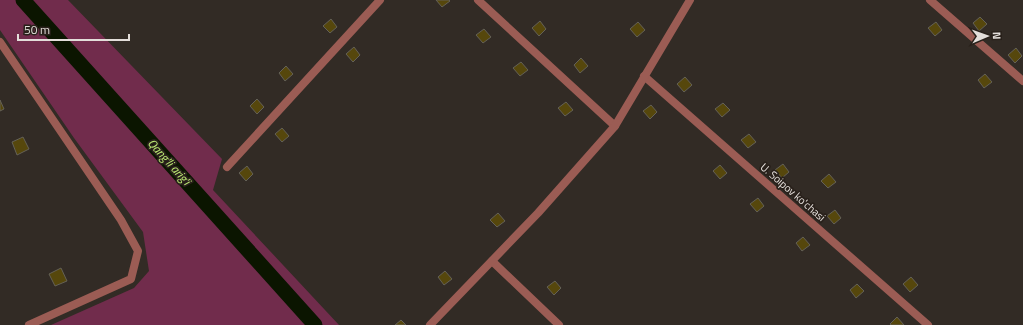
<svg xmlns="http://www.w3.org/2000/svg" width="1023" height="325" font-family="'Titillium Web',sans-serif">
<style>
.green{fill:#712c4c}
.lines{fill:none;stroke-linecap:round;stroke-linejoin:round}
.canal{stroke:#0b1500;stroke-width:15}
.building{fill:#56470c;stroke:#646157}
.minor{stroke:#9b5c54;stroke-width:8}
.labels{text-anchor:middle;stroke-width:3.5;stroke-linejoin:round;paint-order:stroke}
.street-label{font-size:11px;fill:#e3deda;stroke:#29211b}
.water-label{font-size:12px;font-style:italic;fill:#beec74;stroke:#29211b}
</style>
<rect width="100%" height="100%" fill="#322b25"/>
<path class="green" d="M0,0H68L222,159L213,190L339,325H51L134,288L149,271L143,232L74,138L0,30Z"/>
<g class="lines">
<path class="canal" d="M23,0L315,325"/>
</g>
<g class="building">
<path d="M436,0H449L450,1L442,7Z"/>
<path d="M980,17L987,24L979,31L973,23Z"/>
<path d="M331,19L337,27L330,33L323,26Z"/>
<path d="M540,21L546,29L539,36L532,28Z"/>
<path d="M638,22L645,30L637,37L630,29Z"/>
<path d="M936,22L942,30L935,36L928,28Z"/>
<path d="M484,29L491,37L483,43L476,35Z"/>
<path d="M354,47L360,55L353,62L346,54Z"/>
<path d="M1016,48L1022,56L1015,63L1008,55Z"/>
<path d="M581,58L588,66L580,73L574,65Z"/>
<path d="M521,62L528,70L520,76L513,68Z"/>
<path d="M286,66L293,74L285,81L279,73Z"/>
<path d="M985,74L992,82L984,88L978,80Z"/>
<path d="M685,77L692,85L684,92L677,84Z"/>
<path d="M257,99L264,107L257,114L250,106Z"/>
<path d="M0,100L4,109L0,111Z"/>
<path d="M566,102L573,110L565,116L558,108Z"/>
<path d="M723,103L730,110L722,117L715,109Z"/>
<path d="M651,105L657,112L650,119L643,111Z"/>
<path d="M282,128L289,136L282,142L275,134Z"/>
<path d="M749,134L756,142L748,148L741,140Z"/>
<path d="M23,137L29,149L17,155L12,142Z"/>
<path d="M783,164L789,172L782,178L775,170Z"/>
<path d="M720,165L727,173L720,179L713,171Z"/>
<path d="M247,166L253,174L246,181L239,173Z"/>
<path d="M829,174L836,182L828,188L821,181Z"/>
<path d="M758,198L764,206L757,212L750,204Z"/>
<path d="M835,210L841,218L834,224L827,216Z"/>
<path d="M498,213L505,221L497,227L490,220Z"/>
<path d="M803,237L810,245L802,251L796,243Z"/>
<path d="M61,268L67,281L55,286L49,274Z"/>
<path d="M445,271L452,279L444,285L438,277Z"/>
<path d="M911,277L918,285L910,292L903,284Z"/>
<path d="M555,281L561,288L554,295L547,287Z"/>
<path d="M857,284L864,291L856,298L850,290Z"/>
<path d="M897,317L904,325H891L890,324Z"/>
<path d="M401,320L406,325H395Z"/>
</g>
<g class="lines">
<g class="minor">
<path d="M478,0L615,126"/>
<path d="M930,0L1023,81"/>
<path d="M0,42L121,220L138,251L131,279L29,325"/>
<path d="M644,76L928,325"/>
<path d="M227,167L380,0"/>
<path d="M492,261L559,325"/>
<path d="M430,325L538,213L615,126L690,0"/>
</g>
</g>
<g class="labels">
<g class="street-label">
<text transform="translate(793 192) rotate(41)" y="4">U. Soipov ko'chasi</text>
</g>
<g class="water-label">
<text transform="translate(169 162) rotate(48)" y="4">Qang'li arig'i</text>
</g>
</g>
<g transform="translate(987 36) rotate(88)" stroke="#29211b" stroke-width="3" paint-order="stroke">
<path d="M0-3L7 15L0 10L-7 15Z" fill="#e3deda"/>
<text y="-6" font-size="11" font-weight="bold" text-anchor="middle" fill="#e3deda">N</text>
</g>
<path d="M18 34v6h111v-6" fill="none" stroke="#e3deda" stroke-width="2"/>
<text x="24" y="34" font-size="12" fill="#e3deda" stroke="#29211b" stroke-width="3" paint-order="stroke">50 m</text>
</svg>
